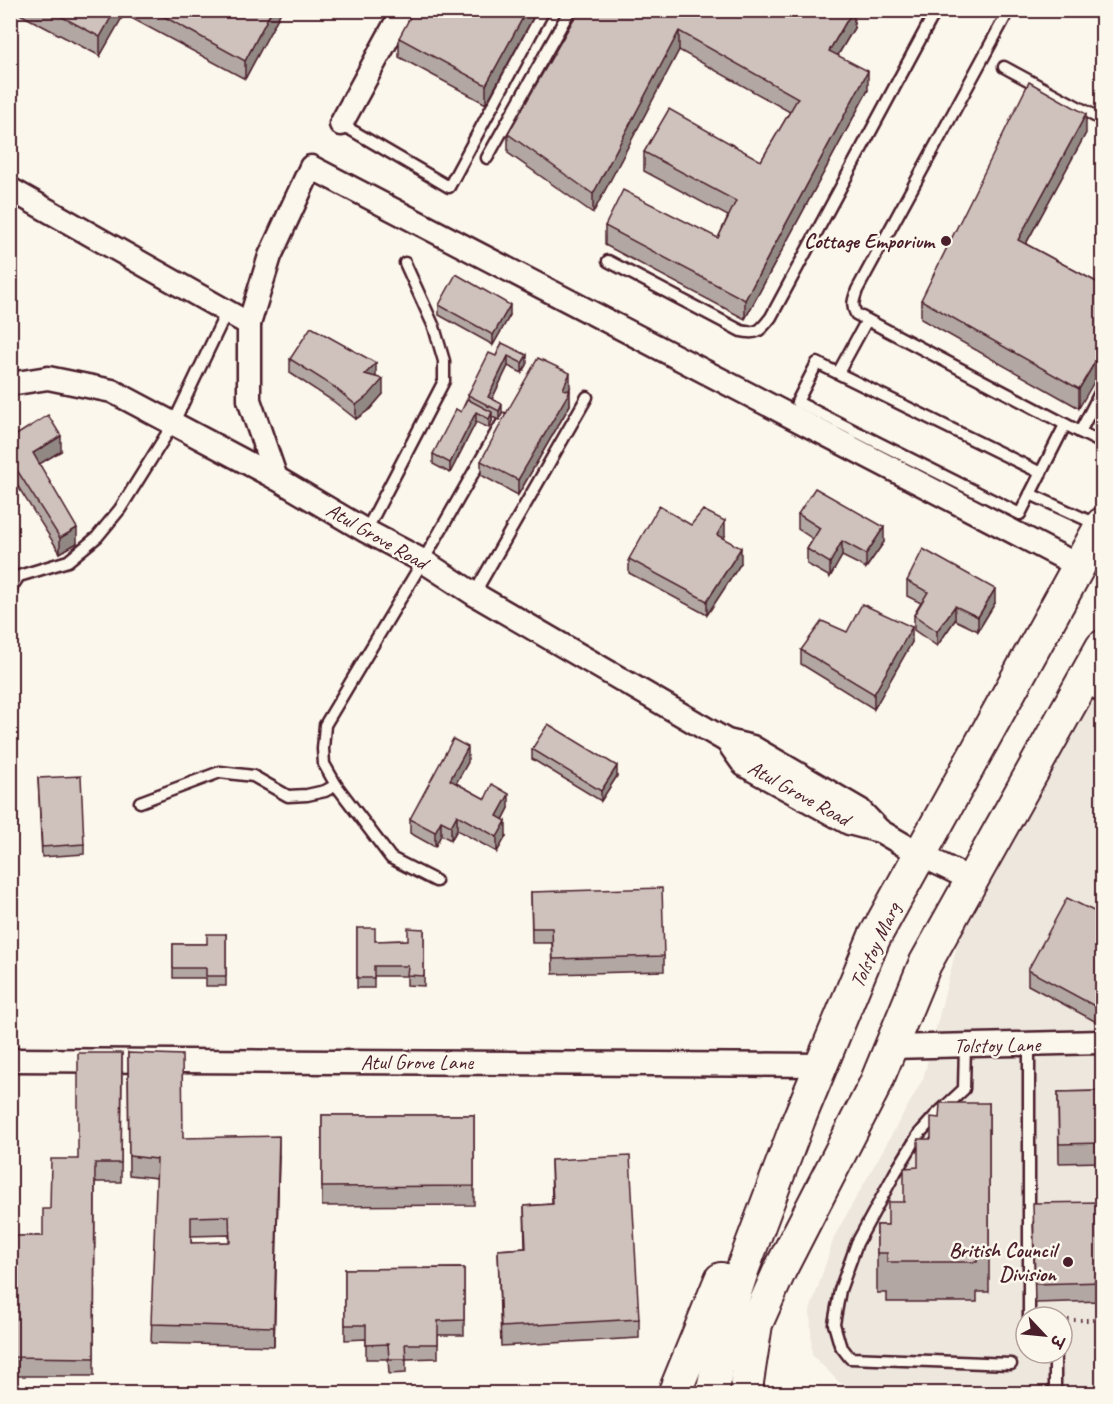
<svg xmlns="http://www.w3.org/2000/svg" width="1113" height="1404" font-family="Caveat,'Playpen Sans Deva',sans-serif">
<style>
.built{fill:#eee7de;fill-rule:evenodd}
.lines{fill:none;stroke-linecap:round;stroke-linejoin:round}
.service-casing{stroke:#4a1f2b;stroke-width:15}
.minor-casing{stroke:#4a1f2b;stroke-width:27}
.secondary-casing{stroke:#4a1f2b;stroke-width:36}
.path{stroke:#4a1f2b;stroke-width:4;stroke-dasharray:1.5 4.5;stroke-linecap:butt}
.service{stroke:#fbf7ec;stroke-width:10}
.minor{stroke:#fbf7ec;stroke-width:22}
.secondary{stroke:#fbf7ec;stroke-width:32}
.wall{fill:#b2a7a2;stroke:#4a1f2b;stroke-width:1.5;fill-rule:evenodd}
.shaded-wall{fill:#918884;stroke:#4a1f2b;stroke-width:1.5}
.building{fill:#cfc2bc;stroke:#4a1f2b;stroke-width:1.5;fill-rule:evenodd}
.poi-dot{fill:#4a1f2b;stroke:#fbf7ec;stroke-width:2}
.labels{text-anchor:middle;stroke-width:5;stroke-linejoin:round;paint-order:stroke}
.poi-label{font-size:21px;font-weight:bold;fill:#4a1f2b;stroke:#fbf7ec;text-anchor:end}
.street-label{font-size:21px;fill:#4a1f2b;stroke:#fbf7ec}
</style>
<rect width="100%" height="100%" fill="#fbf7ec"/>
<filter id="ink" filterUnits="userSpaceOnUse"><feTurbulence type="fractalNoise" baseFrequency=".0167" numOctaves="2"/><feDisplacementMap in="SourceGraphic" scale="12" xChannelSelector="R" yChannelSelector="G"/><feConvolveMatrix kernelMatrix="1 2 1 2 8 2 1 2 1" color-interpolation-filters="sRGB"/></filter>
<g filter="url(#ink)">
<path class="built" d="M1102,686V1393H866L840,1383L812,1355L810,1311L835,1235L923,1079L963,922ZM1026,1317H1062V1353H1026Z"/>
<g class="lines">
<defs>
<g id="service">
<path d="M920,10L933,17"/>
<path d="M1009,10L857,290C854,299 851,305 856,314L1080,432L1102,389"/>
<path d="M1004,67L1102,120"/>
<path d="M341,124L449,187L544,10"/>
<path d="M487,158L570,10"/>
<path d="M608,261L741,331C758,335 761,330 771,317L936,10"/>
<path d="M838,373L867,320"/>
<path d="M1080,432L1102,443"/>
<path d="M1041,473L817,363L797,402L1020,514C1035,484 1050,455 1065,425"/>
<path d="M1030,494L1098,525"/>
<path d="M366,531L444,381V361L434,327L405,263"/>
<path d="M474,594L587,397"/>
<path d="M10,616L11,588L19,576L68,561L97,537L120,509L173,424L227,311"/>
<path d="M1084,687L1102,697"/>
<path d="M140,802L220,772L253,776L288,796L307,795L325,791L336,785"/>
<path d="M436,881L391,858L336,785L324,764L323,749L325,725L423,561L504,419"/>
<path d="M1029,1044V1317"/>
<path d="M965,1045L964,1089L935,1116L919,1134L895,1173L857,1243L840,1290L834,1324L840,1345L850,1358L1011,1364"/>
<path d="M1055,1394V1353"/>
</g>
<g id="minor">
<path d="M341,124L403,10"/>
<path d="M10,189L249,324V400L276,478"/>
<path d="M249,324L270,256L311,167L1079,566"/>
<path d="M10,384L48,378L112,391L276,478L366,531L423,561L474,594L727,741L752,747L860,810L880,831L921,855L972,880"/>
<path d="M727,741L744,765L849,823L880,831"/>
<path d="M891,1047L1102,1042"/>
<path d="M10,1060L823,1065"/>
</g>
<g id="secondary">
<path d="M674,1394L721,1279"/>
<path d="M712,1394L728,1314L743,1268L799,1119L874,938L1102,524"/>
<path d="M747,1394V1382L756,1324L780,1270L875,1085L925,964L1102,647"/>
</g>
</defs>
<use href="#service" class="service-casing"/>
<use href="#minor" class="minor-casing"/>
<use href="#secondary" class="secondary-casing"/>
<g class="path">
<path d="M1096,29L1102,21"/>
<path d="M1062,1320H1102"/>
</g>
<use href="#service" class="service"/>
<use href="#minor" class="minor"/>
<use href="#secondary" class="secondary"/>
</g>
<g class="wall">
<path d="M12,10H282L245,79L124,14L100,56Z"/>
<path d="M537,10L486,104L399,57V38Z"/>
<path d="M579,10H854V28L838,55L868,90L745,319L605,245V226L718,238L728,216L644,171V152L761,161L790,112L679,50L593,213L508,153V134Z"/>
<path d="M1086,133L1026,244L1102,285L1079,408L921,319V300Z"/>
<path d="M439,305L510,315L493,345L439,315Z"/>
<path d="M502,343L527,365L522,373L508,366L492,399L502,414L499,420L492,417V421L489,428L476,422L450,473L433,464V454L461,412L468,400V395L496,356Z"/>
<path d="M290,359L376,377L383,394L370,409L356,419L333,401L290,373Z"/>
<path d="M570,388L569,391L570,405L518,495L481,475V461Z"/>
<path d="M10,439L61,451L39,464L77,543L60,553L10,474Z"/>
<path d="M798,514L884,542L866,568L842,556L830,577L807,564V549L813,539L798,529Z"/>
<path d="M691,525L725,536L723,538L741,563L707,615L629,573V559Z"/>
<path d="M907,581L995,603L978,631L955,620L937,646L914,630V615L921,603L907,596Z"/>
<path d="M847,632L912,642L874,709L801,664V650Z"/>
<path d="M532,749L617,776L601,801L532,759Z"/>
<path d="M468,762L456,783L485,799L509,808L503,820L506,836L497,852L457,830L451,840L441,835L435,847L410,833V819Z"/>
<path d="M38,778L84,844V854L42,857Z"/>
<path d="M531,892L664,956V971L553,974L552,943H532Z"/>
<path d="M1102,915V1025L1028,985V970Z"/>
<path d="M357,928L375,941L408,940L424,929V986L407,985V976H374V988H357Z"/>
<path d="M226,934V986H206V978H173V944H207Z"/>
<path d="M122,1053L121,1182H95L94,1376H10V1236H43L78,1159Z"/>
<path d="M128,1053L183,1138L279,1155L274,1346L151,1343L157,1178L129,1175ZM229,1235V1242L191,1243V1236Z"/>
<path d="M1102,1091V1162L1059,1163L1058,1092Z"/>
<path d="M989,1103V1292H977V1302H887V1293H877V1225H888L904,1202L939,1118Z"/>
<path d="M322,1115H474V1205L322,1206Z"/>
<path d="M551,1160L639,1319V1338L501,1346L498,1250L525,1248L524,1206L552,1204Z"/>
<path d="M1102,1202V1301L1035,1303L1033,1222Z"/>
<path d="M464,1268V1335H438V1358L406,1359V1373L389,1374L388,1359H366V1339L345,1340V1269Z"/>
</g>
<g class="shaded-wall">
<path d="M115,10H124V14L100,56V37Z"/>
<path d="M272,10H282L245,79V61Z"/>
<path d="M527,10H537L486,104V85Z"/>
<path d="M853,10H854V28L829,70V51Z"/>
<path d="M679,31V50L593,213V194Z"/>
<path d="M868,71V90L745,319V300Z"/>
<path d="M1086,114V133L1018,258V240Z"/>
<path d="M510,305V315L493,345V335Z"/>
<path d="M1102,350V368L1079,408V389Z"/>
<path d="M527,355V365L522,373V363Z"/>
<path d="M508,356V366L488,407V397Z"/>
<path d="M376,363V378L365,374Z"/>
<path d="M570,373V388L564,400L570,391V405L518,495V480Z"/>
<path d="M383,379V394L370,409L356,419V405Z"/>
<path d="M502,404V414L499,420V411Z"/>
<path d="M476,412V422L450,473V463Z"/>
<path d="M492,412V421L489,428V419Z"/>
<path d="M61,436V451L33,468V453Z"/>
<path d="M725,521V536L717,549V535Z"/>
<path d="M884,527V542L866,568V554Z"/>
<path d="M77,528V543L60,553V538Z"/>
<path d="M842,541V556L830,577V563Z"/>
<path d="M741,548V563L707,615V601Z"/>
<path d="M995,589V603L978,631V617Z"/>
<path d="M955,606V620L937,646V631Z"/>
<path d="M912,627V642L874,709V694Z"/>
<path d="M468,747V762L450,794V780Z"/>
<path d="M617,766V776L601,801V791Z"/>
<path d="M509,794V808L497,831V816Z"/>
<path d="M457,815V830L451,840V826Z"/>
<path d="M441,821V835L435,847V832Z"/>
<path d="M506,821V836L497,852V837Z"/>
<path d="M279,1136V1155L274,1346V1327Z"/>
</g>
<g class="building">
<path d="M49,10H115L100,37Z"/>
<path d="M152,10H272L245,61Z"/>
<path d="M414,10H527L486,85L399,38Z"/>
<path d="M579,10H853L829,51L868,71L745,300L605,226L623,190L718,238L736,201L644,152L669,109L761,161L798,98L679,31L593,194L508,134Z"/>
<path d="M1029,82L1086,114L1018,240L1102,285V350L1079,389L921,300Z"/>
<path d="M456,274L510,305L493,335L439,305Z"/>
<path d="M311,327L376,363L365,374L383,379L370,394L356,405L333,386L290,359Z"/>
<path d="M502,343L527,355L522,363L508,356L488,397L502,404L499,411L468,395L489,353L496,356Z"/>
<path d="M538,358L570,373L563,389L570,391L518,480L481,461L508,410Z"/>
<path d="M467,399L492,412L489,419L476,412L450,463L433,454L456,409L461,412Z"/>
<path d="M48,415L61,436L33,453L77,528L60,538L10,459V439Z"/>
<path d="M815,488L884,527L866,554L842,541L830,563L807,549L820,528L798,514Z"/>
<path d="M659,506L691,525L703,510L725,521L717,535L741,548L707,601L629,559Z"/>
<path d="M923,549L995,589L978,617L955,606L937,631L914,615L928,592L907,581Z"/>
<path d="M862,604L912,627L874,694L801,650L822,621L847,632Z"/>
<path d="M548,724L617,766L601,791L532,749Z"/>
<path d="M453,739L468,747L450,780L485,799L492,784L509,794L497,816L506,821L497,837L457,815L451,826L441,821L435,832L410,819Z"/>
<path d="M81,776L84,844L42,847L38,778Z"/>
<path d="M662,888L664,956L553,959L552,928H532L531,892Z"/>
<path d="M1067,898L1102,915V1010L1028,970Z"/>
<path d="M357,928H375V941L408,940V928L424,929V976L407,975L408,966H374V978H357Z"/>
<path d="M207,934H226V976H206V968H173V944H207Z"/>
<path d="M78,1053H122L121,1163H95L94,1358L10,1357V1236H43V1209H50L51,1159H78Z"/>
<path d="M128,1053L182,1055L183,1138L279,1136L274,1327L151,1324L157,1159L129,1156ZM229,1216L230,1242L191,1243V1217Z"/>
<path d="M1102,1091V1143L1059,1144L1058,1092Z"/>
<path d="M940,1103H989V1253L977,1252V1262H887V1253H877V1225H888V1202H904V1168L918,1167V1139H931V1117L939,1118Z"/>
<path d="M322,1115H474V1186L322,1187Z"/>
<path d="M630,1156L639,1319L501,1327L498,1250L526,1248L524,1206L553,1204L551,1160Z"/>
<path d="M1102,1202V1282L1035,1284L1033,1203Z"/>
<path d="M464,1268V1320L438,1321V1344H405L406,1359H389L388,1344L366,1345V1325H345V1269Z"/>
</g>
</g>
<g class="poi-dot">
<circle cx="946" cy="241" r="6"/>
<circle cx="1068" cy="1262" r="6"/>
</g>
<g class="labels">
<g class="poi-label">
<text x="934" y="248">Cottage Emporium</text>
<text x="1056" y="1257">British Council<tspan x="1056" dy="24">Division</tspan></text>
</g>
<g class="street-label">
<text transform="translate(377 536) rotate(30)" y="7">Atul Grove Road</text>
<text transform="translate(799 793) rotate(29)" y="7">Atul Grove Road</text>
<text transform="translate(875 945) rotate(-65)" y="7">Tolstoy Marg</text>
<text transform="translate(997 1045) rotate(-1)" y="7">Tolstoy Lane</text>
<text x="417" y="1069">Atul Grove Lane</text>
</g>
</g>
<rect width="1113" height="1404" fill="none" stroke="#fbf7ec" stroke-width="36"/>
<rect x="18" y="18" width="1077" height="1368" fill="none" stroke="#4a1f2b" stroke-width="2" filter="url(#ink)"/>
<g transform="translate(1044 1335) rotate(116)"><circle r="28" fill="#fbf7ec" stroke="#b4a19f" stroke-width="1.5"/>
<path d="M0-4.5L10 22L0 15L-10 22Z" fill="#4a1f2b"/>
<text y="-9" font-size="16" font-weight="bold" text-anchor="middle" fill="#4a1f2b">उ</text>
</g>
</svg>
